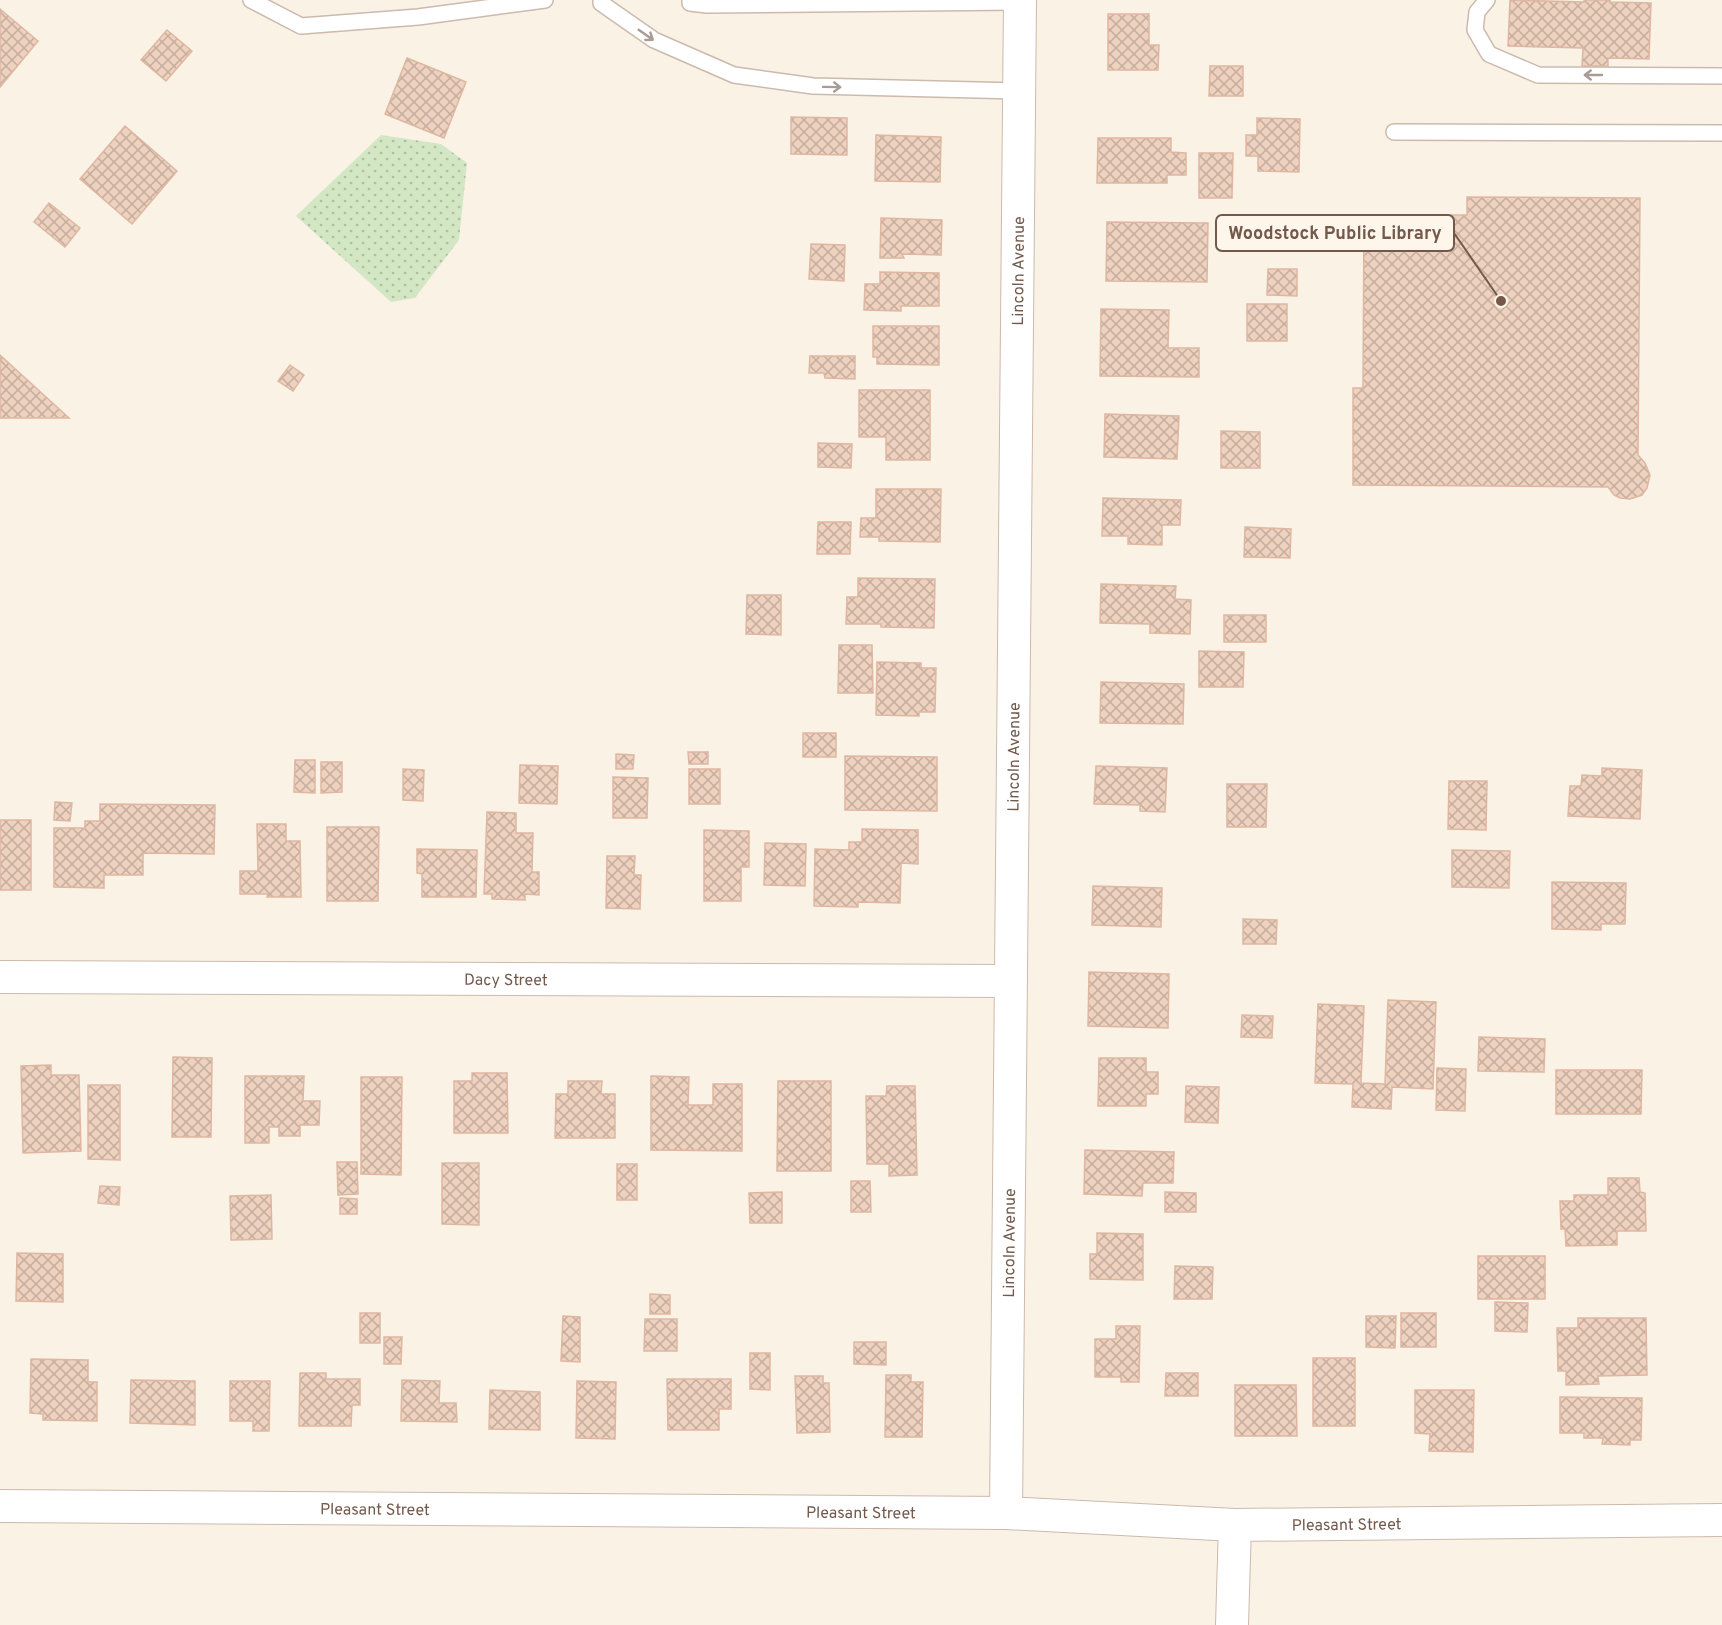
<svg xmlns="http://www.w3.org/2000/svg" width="1722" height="1625" font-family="Overpass,sans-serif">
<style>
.park{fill:url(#park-dots)}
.building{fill:url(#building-cross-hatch);stroke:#dfb7a1;stroke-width:1.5}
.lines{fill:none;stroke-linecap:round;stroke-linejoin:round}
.lane-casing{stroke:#cbbaad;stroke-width:18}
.street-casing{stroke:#cbbaad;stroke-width:34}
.lane{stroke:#fff;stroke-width:15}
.street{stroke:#fff;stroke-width:32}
.oneway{stroke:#aa9b94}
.labels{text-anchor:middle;stroke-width:6;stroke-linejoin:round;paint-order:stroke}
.street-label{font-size:16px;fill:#72594c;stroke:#fef6eb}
.leader{fill:none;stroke:#72594c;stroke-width:2}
.callout-dot{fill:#72594c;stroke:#fef6eb;stroke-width:2}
.callout{fill:#fef6eb;stroke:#72594c;stroke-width:2}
.callout-label{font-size:18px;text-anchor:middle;font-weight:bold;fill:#72594c}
</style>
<defs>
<pattern id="park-dots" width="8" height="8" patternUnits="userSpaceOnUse" patternTransform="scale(1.5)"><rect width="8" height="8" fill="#d3e7c5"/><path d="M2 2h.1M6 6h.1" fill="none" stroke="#b0bea2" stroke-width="1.8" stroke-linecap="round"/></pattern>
<pattern id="building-cross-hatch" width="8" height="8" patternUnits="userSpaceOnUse" patternTransform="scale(1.5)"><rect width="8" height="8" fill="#eed1bf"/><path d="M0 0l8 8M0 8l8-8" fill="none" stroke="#c5ad9d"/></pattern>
</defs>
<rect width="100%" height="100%" fill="#faf2e5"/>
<path class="park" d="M381,135L441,144L467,163L459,240L415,298L391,302L296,216Z"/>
<g class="building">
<path d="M1510,0L1584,2V0H1610V2L1651,3L1649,59L1608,58V66H1582L1583,48L1508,46Z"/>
<path d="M0,9L38,41L0,87Z"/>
<path d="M1108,14H1149V45H1159L1158,70H1108Z"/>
<path d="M167,30L192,51L166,81L141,60Z"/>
<path d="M407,58L466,82L444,138L385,114Z"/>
<path d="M1210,66H1243V96H1209Z"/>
<path d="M791,117L847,118V155L791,154Z"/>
<path d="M1257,118L1300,119L1299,172L1258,171V156H1246V135H1257Z"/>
<path d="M125,126L177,171L132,224L80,179Z"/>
<path d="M876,135L941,137L940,182L875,181Z"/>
<path d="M1098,138H1171V152L1186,153V175H1167V183H1097Z"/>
<path d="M1199,153H1233L1232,198H1199Z"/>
<path d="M1467,197L1640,198L1638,455L1645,463L1650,475L1647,488L1642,495L1630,499L1620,498L1614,495L1608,487L1353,485V388H1363L1364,215H1467Z"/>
<path d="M49,203L80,228L65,247L34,222Z"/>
<path d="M881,218L942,220L941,255L902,254L904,258H880Z"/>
<path d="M1107,222L1208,223L1207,282L1106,281Z"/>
<path d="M811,244L845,245L844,281L809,279Z"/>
<path d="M1268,269H1297V296L1267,295Z"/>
<path d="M880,272L939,273V306H901V311L864,310L865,284H880Z"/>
<rect x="1247" y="304" width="40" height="37"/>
<path d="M1101,309L1169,310L1168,348H1199V377L1100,376Z"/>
<path d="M873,326H939V365L877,364V357H873Z"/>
<path d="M0,355L69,418H0Z"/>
<path d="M810,356H855V379L825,378L824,373H809Z"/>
<path d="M290,365L304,375L293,391L278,381Z"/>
<path d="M859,390H930V460H886V437H859Z"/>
<path d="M1105,414L1179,416L1177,459L1104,457Z"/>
<path d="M1221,431L1260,432V468H1221Z"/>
<path d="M818,443L852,444L851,468L818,467Z"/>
<path d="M876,489H941L940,542L879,541V537H860L861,518H876Z"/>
<path d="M1103,498L1181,500L1180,525H1162V545L1128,544V536H1102Z"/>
<path d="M818,522H851L850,554H817Z"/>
<path d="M1245,527L1291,529L1290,558L1244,557Z"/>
<path d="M858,578L935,579L934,628L881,627V624H846L847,597H858Z"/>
<path d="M1101,584L1176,586L1175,599L1191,600L1190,634L1150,633V624L1100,623Z"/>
<path d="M747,595H781V635L746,634Z"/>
<rect x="1224" y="615" width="42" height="27"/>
<path d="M839,645H872L873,693H838Z"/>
<path d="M1199,651L1244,652L1243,687H1199Z"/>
<path d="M877,662L921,663V668H936L935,712H919V716L876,715Z"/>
<path d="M1101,682L1184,684L1183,724L1100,723Z"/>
<rect x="803" y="733" width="33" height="24"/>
<path d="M688,752H708V764H689Z"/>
<path d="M616,754L634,755L633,769H616Z"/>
<path d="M845,756L937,757V811L845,810Z"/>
<path d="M295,760H315V793L294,792Z"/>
<path d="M321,762H342V792L321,793Z"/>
<path d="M520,765L558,766L557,804L519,803Z"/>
<path d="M1096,766L1167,768L1165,812L1140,811V805L1094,804Z"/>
<path d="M1602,768L1642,770L1640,819L1568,816L1570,786H1581L1582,775L1602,776Z"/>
<path d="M403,769L424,770L423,801L403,800Z"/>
<rect x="689" y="769" width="31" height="35"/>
<path d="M613,777L648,778L647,818H613Z"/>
<path d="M1449,781H1487L1486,830L1448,829Z"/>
<path d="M1227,784H1267L1266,827H1227Z"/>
<path d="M55,802L72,803L70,821L54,820Z"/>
<path d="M100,804L215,805L214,854L143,853V875H104V888L54,887V828H85V821H100Z"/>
<path d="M487,812L516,813V833H533L532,872H539V895L525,894V900L492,899V894H484Z"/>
<rect x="0" y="820" width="31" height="70"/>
<path d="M257,824H286V841H300L301,897H267L268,894H240V871H258Z"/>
<path d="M327,827H379L378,901H327Z"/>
<path d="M862,829L918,830V864L901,863L900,903L858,902V907L814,906L815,849L849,850V842H862Z"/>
<path d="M704,830L749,831V867H741V901H704Z"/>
<path d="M765,843L806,844L805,886L764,885Z"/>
<path d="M417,849L477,850L476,897H422V874L417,873Z"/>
<path d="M1452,850L1510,851L1509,888L1452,887Z"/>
<path d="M607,856H635L634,875H641L640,909L606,908Z"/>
<path d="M1552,882L1626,883L1625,924H1601V930L1552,929Z"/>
<path d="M1093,886L1162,888L1161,927L1092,925Z"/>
<path d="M1243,919L1277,920L1276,944H1243Z"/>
<path d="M1089,972L1169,974L1168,1028L1088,1026Z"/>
<path d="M1388,1000L1436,1002L1433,1089L1392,1087L1391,1109L1352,1107L1353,1084L1315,1083L1318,1004L1364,1006L1361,1083L1385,1084Z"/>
<path d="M1242,1015L1273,1016L1272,1038L1241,1037Z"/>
<path d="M1479,1037L1545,1039L1544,1072L1478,1071Z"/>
<path d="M173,1057L212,1058L211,1137H172Z"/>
<path d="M1099,1058H1146V1072H1158V1094H1146V1106H1098Z"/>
<path d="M51,1065V1075H79L81,1151L23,1153L21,1066Z"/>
<path d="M1437,1068L1466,1069L1465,1111L1436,1110Z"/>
<path d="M1556,1070H1642L1641,1114H1556Z"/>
<path d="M472,1073H507L508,1133H454V1081H472Z"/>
<path d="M245,1076H304L303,1101H320L319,1125H300V1136H279V1127H269V1143H245Z"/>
<path d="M651,1076L689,1077L688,1105H713V1084H742V1151L651,1150Z"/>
<path d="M361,1077H402L401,1175L361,1174Z"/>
<path d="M568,1081H602L601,1094H615V1138H555L556,1094H568Z"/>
<path d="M778,1081H831V1171H777Z"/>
<path d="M88,1085H120V1160L88,1159Z"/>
<path d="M887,1086H915L917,1175L889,1176V1164H867L866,1096H886Z"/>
<path d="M1186,1086L1219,1087L1218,1123L1185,1122Z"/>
<path d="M1085,1150L1174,1152L1173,1183H1143L1142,1196L1084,1194Z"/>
<path d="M337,1162H357L358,1194L338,1195Z"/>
<path d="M442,1163H479V1225L442,1224Z"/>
<rect x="617" y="1164" width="20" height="36"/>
<path d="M1608,1178H1639L1640,1192L1645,1193L1646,1231H1617V1245L1566,1246L1565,1229H1561L1560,1201H1574V1195H1608Z"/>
<path d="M851,1181H870L871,1212H851Z"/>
<path d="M100,1186L120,1187L119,1205L98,1203Z"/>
<path d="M782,1192V1223H750L749,1193Z"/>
<path d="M1165,1192L1196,1193V1212H1165Z"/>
<path d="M271,1195L272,1239L231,1240L230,1196Z"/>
<path d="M340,1198L357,1199V1214H340Z"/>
<path d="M1097,1233L1143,1234V1280L1090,1279V1254H1097Z"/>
<path d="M17,1253L63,1254V1302L16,1301Z"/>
<rect x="1478" y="1256" width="67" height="43"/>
<path d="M1175,1266L1213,1267L1212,1299H1174Z"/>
<path d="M650,1294L670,1295V1314H650Z"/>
<path d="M1495,1302L1528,1303L1527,1332L1495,1331Z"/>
<rect x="360" y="1313" width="20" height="30"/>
<rect x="1401" y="1313" width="35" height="34"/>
<path d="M563,1316L580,1317V1362L561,1361Z"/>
<path d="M1366,1316H1396L1395,1348L1366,1347Z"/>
<path d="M1578,1318H1646L1647,1375L1598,1376L1599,1384L1566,1385V1371H1558L1557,1328H1578Z"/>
<path d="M645,1319H677V1351H644Z"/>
<path d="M1116,1326H1140L1139,1382H1121V1377H1095V1339H1116Z"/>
<path d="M384,1337H402L401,1364H384Z"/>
<path d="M854,1342H886V1365L854,1364Z"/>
<path d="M750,1353H770V1390L750,1389Z"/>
<rect x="1313" y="1358" width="42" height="68"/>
<path d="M31,1359L88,1360V1382H97V1421L43,1420V1414L30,1413Z"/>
<path d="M300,1373H326V1379H360V1405H352L351,1426H299Z"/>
<path d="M1166,1373H1198V1396H1165Z"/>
<path d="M886,1375H911V1382H923L922,1437H885Z"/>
<path d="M795,1376H823V1383H829L830,1432L797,1433Z"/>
<path d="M667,1379H731V1409H719V1430H668Z"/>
<path d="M131,1380L195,1381V1425L130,1423Z"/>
<path d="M402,1380L440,1381L439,1403H456L457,1422L401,1421Z"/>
<path d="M230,1381H270L269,1431H253V1421H230Z"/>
<path d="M577,1381L616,1382L615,1439L576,1438Z"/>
<path d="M1235,1385H1296L1297,1436H1235Z"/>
<path d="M490,1390L540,1392V1430L489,1429Z"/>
<path d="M1415,1390H1474L1473,1452L1429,1451L1430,1434L1415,1433Z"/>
<path d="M1560,1397L1642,1398L1641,1440H1630V1445L1602,1444L1603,1438H1584V1433H1560Z"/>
</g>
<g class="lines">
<defs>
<g id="lane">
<path d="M251,0L301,26L418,17L545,0"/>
<path d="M601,0V3L654,40L734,75L813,86L1021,91"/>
<path d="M690,0V3L707,5L1020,2"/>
<path d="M1487,0L1477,12L1475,30L1489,54L1538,75L1722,76"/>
<path d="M1394,132L1722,133"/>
</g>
<g id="street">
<path id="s1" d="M0,977L1010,981"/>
<path id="s2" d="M0,1506L1006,1513L1235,1525L1722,1520"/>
<path id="s3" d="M1006,1513L1020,0"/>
<path d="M1232,1625L1235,1525"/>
</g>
</defs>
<use href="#lane" class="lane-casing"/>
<use href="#street" class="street-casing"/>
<use href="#lane" class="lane"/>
<use href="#street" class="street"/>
</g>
<defs><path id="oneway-shaft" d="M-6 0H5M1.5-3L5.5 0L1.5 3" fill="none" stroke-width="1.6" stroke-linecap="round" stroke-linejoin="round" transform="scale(1.5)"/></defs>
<g class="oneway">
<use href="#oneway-shaft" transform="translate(646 35) rotate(35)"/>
<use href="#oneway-shaft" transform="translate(1593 75) rotate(180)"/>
<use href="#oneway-shaft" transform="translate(832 87) rotate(1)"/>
</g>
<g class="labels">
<g class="street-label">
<text dy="6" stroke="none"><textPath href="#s3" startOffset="1242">Lincoln Avenue</textPath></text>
<text dy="6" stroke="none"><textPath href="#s3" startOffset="756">Lincoln Avenue</textPath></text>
<text dy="6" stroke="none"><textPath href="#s1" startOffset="506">Dacy Street</textPath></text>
<text dy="6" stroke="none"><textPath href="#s3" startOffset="270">Lincoln Avenue</textPath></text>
<text dy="6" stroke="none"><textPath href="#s2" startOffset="375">Pleasant Street</textPath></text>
<text dy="6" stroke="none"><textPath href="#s2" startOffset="861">Pleasant Street</textPath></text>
<text dy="6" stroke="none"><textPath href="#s2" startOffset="1347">Pleasant Street</textPath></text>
</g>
</g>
<path class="leader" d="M1501 301L1454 233"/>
<circle class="callout-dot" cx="1501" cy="301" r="6"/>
<rect class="callout" x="1216" y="215" width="238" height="36" rx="6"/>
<g class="callout-label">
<text x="1335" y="239">Woodstock Public Library</text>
</g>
</svg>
